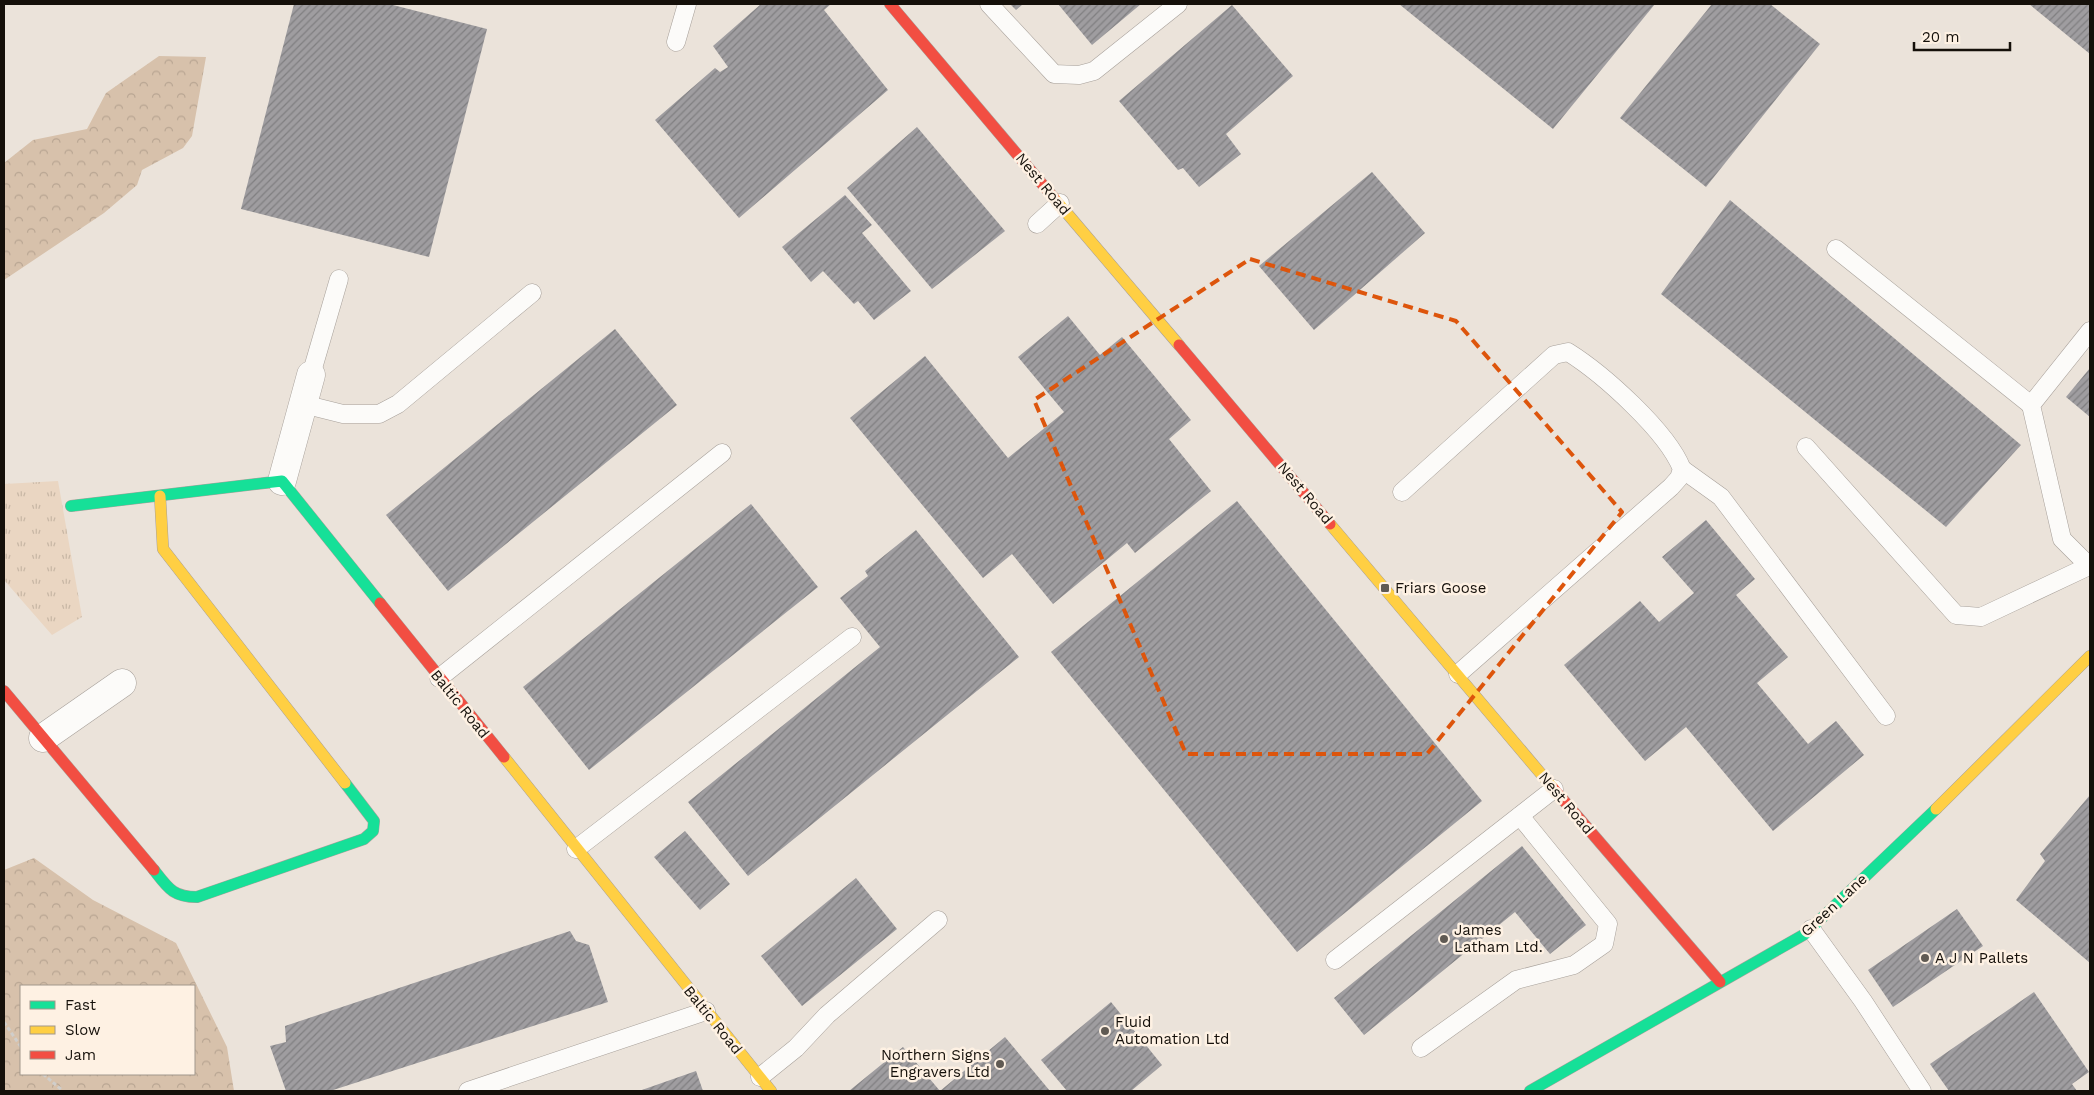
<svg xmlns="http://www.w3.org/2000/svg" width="2094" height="1095" font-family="'Work Sans',sans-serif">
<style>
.forest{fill:url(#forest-crowns);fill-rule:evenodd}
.park{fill:url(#park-tufts)}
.building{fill:url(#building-hatch)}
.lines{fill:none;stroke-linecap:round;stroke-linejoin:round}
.lane-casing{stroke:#a7a09a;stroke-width:19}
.street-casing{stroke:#a7a09a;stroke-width:29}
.fast-casing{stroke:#a7a09a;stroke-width:12}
.slow-casing{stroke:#a7a09a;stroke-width:12}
.jam-casing{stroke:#a7a09a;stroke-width:12}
.path{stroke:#d0cecb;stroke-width:3;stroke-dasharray:4 2.5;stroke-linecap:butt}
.lane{stroke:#fcfbf9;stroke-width:18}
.street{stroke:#fcfbf9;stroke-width:28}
.fast{stroke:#16e098;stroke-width:11}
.slow{stroke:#ffcf43;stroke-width:11}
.jam{stroke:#f24e42;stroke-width:11}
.marked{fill:none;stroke:#dd550c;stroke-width:4;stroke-dasharray:10 6;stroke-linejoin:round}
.poi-dot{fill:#605a53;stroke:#fef1e3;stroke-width:2}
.labels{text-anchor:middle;stroke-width:5;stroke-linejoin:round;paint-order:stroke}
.street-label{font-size:15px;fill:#15100a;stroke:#fef1e3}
.poi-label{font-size:15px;fill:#15100a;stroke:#fef1e3;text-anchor:start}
</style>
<defs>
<pattern id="forest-crowns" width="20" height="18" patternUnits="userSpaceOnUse" patternTransform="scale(1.25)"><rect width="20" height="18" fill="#d7c1ab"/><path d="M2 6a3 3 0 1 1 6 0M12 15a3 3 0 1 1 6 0" fill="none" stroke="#b8a592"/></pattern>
<pattern id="park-tufts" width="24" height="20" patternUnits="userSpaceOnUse" patternTransform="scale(1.25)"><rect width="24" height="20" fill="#ead6c2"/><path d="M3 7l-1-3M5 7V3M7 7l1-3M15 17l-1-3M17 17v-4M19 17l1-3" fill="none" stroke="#c8b7a5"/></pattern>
<pattern id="building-hatch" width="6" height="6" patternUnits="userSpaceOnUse" patternTransform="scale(1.25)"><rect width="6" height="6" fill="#9f9da0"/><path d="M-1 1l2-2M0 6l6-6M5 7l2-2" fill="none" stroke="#807f81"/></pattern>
</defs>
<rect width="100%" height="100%" fill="#ebe3da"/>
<g class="forest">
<path d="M159,56L206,57L192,136L183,148L142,170L137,185L104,213L4,280V163L33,140L87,129L106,93Z"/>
<path d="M34,858L93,900L176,943L227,1047L234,1091H4V870ZM21,986H194V1074H21Z"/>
</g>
<path class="park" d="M58,481L82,617L52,635L4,580V484Z"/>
<g class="building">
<path d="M294,4H389L487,29L429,257L241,209Z"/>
<path d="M761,4H831L824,10L888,90L739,218L655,120L715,68L720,72L728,67L713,46Z"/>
<path d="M1010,4H1023L1016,10Z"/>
<path d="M1058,4H1141L1092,45Z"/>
<path d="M1399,4H1655L1553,129Z"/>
<path d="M1712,4H1770L1820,44L1706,187L1620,118Z"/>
<path d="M2029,4H2090V54Z"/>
<path d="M1232,5L1293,76L1226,134L1241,154L1199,187L1183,168L1178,170L1119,101Z"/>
<path d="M917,127L1005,231L932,289L847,188Z"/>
<path d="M1372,172L1425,233L1314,330L1259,266Z"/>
<path d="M845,195L872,225L862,233L911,291L874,320L858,301L854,304L823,271L811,282L782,247Z"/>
<path d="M1730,200L2021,445L1946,527L1661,294Z"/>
<path d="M1068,316L1100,355L1122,337L1191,420L1169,439L1211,491L1135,553L1127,543L1053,604L1012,554L983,578L850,418L925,356L1008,458L1064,412L1018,357Z"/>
<path d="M615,329L677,405L448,591L386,515Z"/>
<path d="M2090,368V417L2066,397Z"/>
<path d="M1237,501L1482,801L1297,952L1051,652Z"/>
<path d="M751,504L818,587L589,770L523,687Z"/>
<path d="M1706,520L1755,579L1736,595L1788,657L1757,683L1808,744L1836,721L1864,755L1773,831L1686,727L1645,761L1564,665L1640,601L1659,622L1694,593L1662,557Z"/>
<path d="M916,530L1019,657L748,876L688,802L880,647L840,598L868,576L865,571Z"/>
<path d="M2090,795V963L2016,900L2045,861L2040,854Z"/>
<path d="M685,831L730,884L700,910L654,857Z"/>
<path d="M1522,846L1586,925L1550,954L1515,912L1364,1035L1334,998Z"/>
<path d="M856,878L897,929L802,1006L761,956Z"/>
<path d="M1957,909L1983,946L1893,1007L1868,970Z"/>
<path d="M570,931L576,941L589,945L608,1002L330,1091H286L270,1046L286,1042L285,1026Z"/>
<path d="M2034,992L2089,1072L2072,1084L2077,1091H1949L1930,1064Z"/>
<path d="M1111,1002L1162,1065L1131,1091H1067L1041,1060Z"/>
<path d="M1005,1037L1050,1091H849L903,1047L940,1091Z"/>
<path d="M696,1071L703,1091H639Z"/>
</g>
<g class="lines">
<defs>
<g id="lane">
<path d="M989,4L1054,74L1079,75L1094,71L1178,4"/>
<path d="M676,42L687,4"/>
<path d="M1037,224L1060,203"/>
<path d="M1836,249L2031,405"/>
<path d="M2090,331L2031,405L2062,539L2090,567"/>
<path d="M311,375L339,279"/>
<path d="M303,404L343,414H379L398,404L532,293"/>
<path d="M1806,447L1956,615L1981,617L2089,566"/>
<path d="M1682,469L1721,497L1886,716"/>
<path d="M1402,492L1554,355L1568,352C1603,374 1667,431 1682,469L1679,478L1671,487L1458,674"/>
<path d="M439,678L722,453"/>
<path d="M576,849L852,637"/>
<path d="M1811,929L1863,1001L1922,1091"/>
<path d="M1335,960L1554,789"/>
<path d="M1421,1048L1516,980L1574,965L1604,944L1608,924L1520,816"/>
<path d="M760,1077L796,1048L827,1015L938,920"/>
<path d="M468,1091L706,1011"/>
</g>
<g id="street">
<path d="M282,481L311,375"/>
<path d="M43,738L122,683"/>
</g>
<g id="fast">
<path d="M71,506L282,481L380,603"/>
<path d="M154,870C168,888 173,897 197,897L364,839L373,831L374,821L345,783"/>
<path d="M1530,1091L1805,934L1936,809"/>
</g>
<g id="slow">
<path d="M1054,198L1179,345"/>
<path d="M160,496L163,549L345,783"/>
<path d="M1330,524L1553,788"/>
<path d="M504,757L771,1091"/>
<path d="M1936,809L2090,656"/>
</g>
<g id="jam">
<path d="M890,4L1054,198"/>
<path d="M1179,345L1330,524"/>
<path d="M380,603L504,757"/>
<path d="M4,691L154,870"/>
<path d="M1553,788L1720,982"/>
</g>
</defs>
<use href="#lane" class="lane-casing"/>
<use href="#street" class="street-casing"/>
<use href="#fast" class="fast-casing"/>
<use href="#slow" class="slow-casing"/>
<use href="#jam" class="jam-casing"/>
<g class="path">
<path d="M4,1022L21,1047"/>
<path d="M43,1074L63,1091"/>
</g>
<use href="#lane" class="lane"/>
<use href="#street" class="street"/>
<use href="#fast" class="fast"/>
<use href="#slow" class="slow"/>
<use href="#jam" class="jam"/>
</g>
<path class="marked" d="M1250,259L1456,321L1622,512L1427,754H1186L1034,400Z"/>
<g class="poi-dot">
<rect x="1380" y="583" width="10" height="10" rx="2.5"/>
<circle cx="1444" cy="939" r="5"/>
<circle cx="1925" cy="958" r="5"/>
<circle cx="1105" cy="1031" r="5"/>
<circle cx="1000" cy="1064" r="5"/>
</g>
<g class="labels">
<g class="street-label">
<text transform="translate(1043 184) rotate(50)" y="5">Nest Road</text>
<text transform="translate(1305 493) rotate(50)" y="5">Nest Road</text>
<text transform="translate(460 704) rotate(51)" y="5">Baltic Road</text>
<text transform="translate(1566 803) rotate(50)" y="5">Nest Road</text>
<text transform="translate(1834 905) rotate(-43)" y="5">Green Lane</text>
<text transform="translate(713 1020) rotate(51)" y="5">Baltic Road</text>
</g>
<g class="poi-label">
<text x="1395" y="593">Friars Goose</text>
<text x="1454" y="935">James<tspan x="1454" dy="17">Latham Ltd.</tspan></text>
<text x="1935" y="963">A J N Pallets</text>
<text x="1115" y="1027">Fluid<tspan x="1115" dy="17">Automation Ltd</tspan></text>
<text x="990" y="1060" text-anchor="end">Northern Signs<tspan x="990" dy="17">Engravers Ltd</tspan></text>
</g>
</g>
<rect width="2094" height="1095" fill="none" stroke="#15100a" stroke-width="10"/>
<rect x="20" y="985" width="175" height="90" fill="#fef1e3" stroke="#a1978c"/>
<rect x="30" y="1001" width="25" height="8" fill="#16e098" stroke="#a1978c"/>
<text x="65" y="1010" font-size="15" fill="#15100a">Fast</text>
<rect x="30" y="1026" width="25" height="8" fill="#ffcf43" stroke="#a1978c"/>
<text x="65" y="1035" font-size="15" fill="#15100a">Slow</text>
<rect x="30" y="1051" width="25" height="8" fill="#f24e42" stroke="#a1978c"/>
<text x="65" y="1060" font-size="15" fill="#15100a">Jam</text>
<path d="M1914 42v8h96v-8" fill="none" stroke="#15100a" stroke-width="2.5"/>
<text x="1922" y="42" font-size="15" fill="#15100a" stroke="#fef1e3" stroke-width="4" paint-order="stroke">20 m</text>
</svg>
